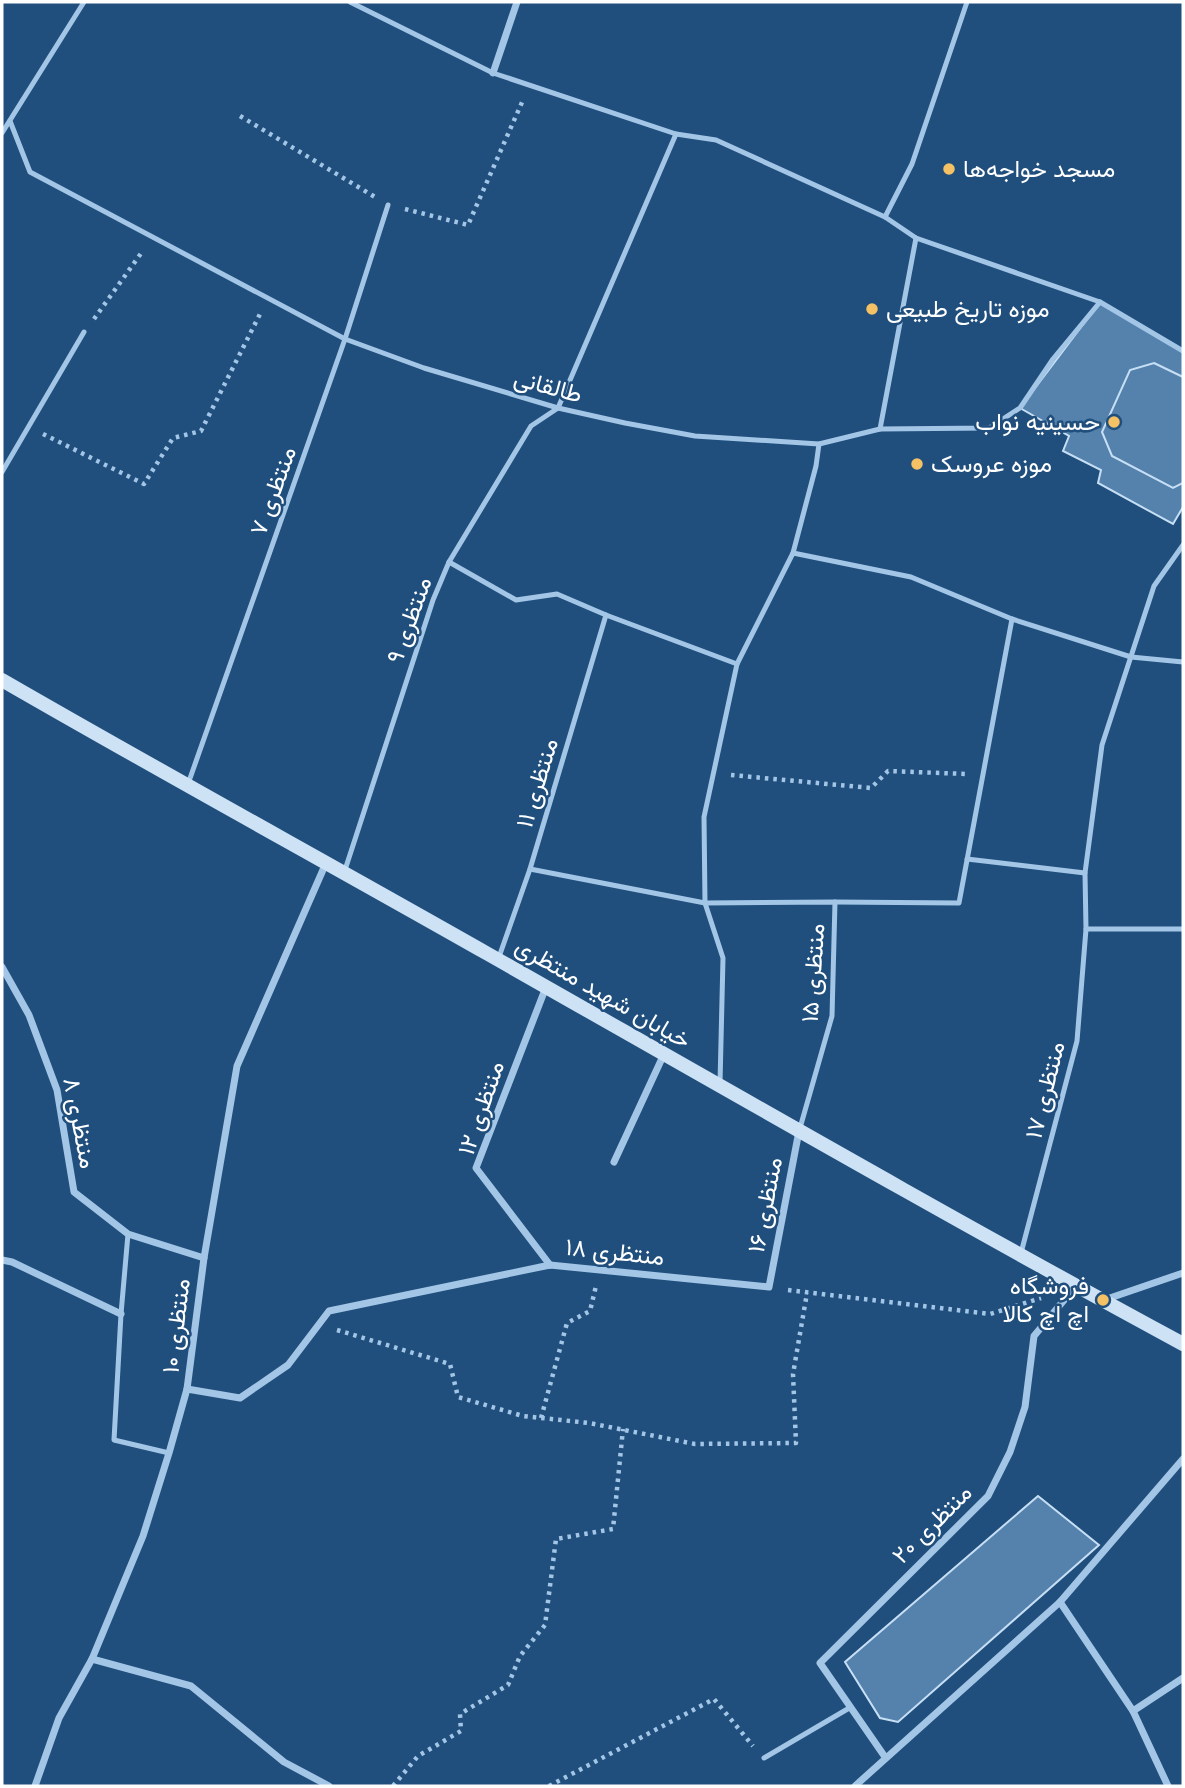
<svg xmlns="http://www.w3.org/2000/svg" width="1185" height="1788" font-family="'DM Sans',Vazirmatn,sans-serif">
<style>
.building{fill:#5482ad;stroke:#c7dff5;stroke-width:2}
.lines{fill:none;stroke-linecap:round;stroke-linejoin:round}
.path{stroke:#a3c6e7;stroke-width:4.5;stroke-dasharray:3.5 5;stroke-linecap:butt}
.lane{stroke:#a3c6e7;stroke-width:5}
.street{stroke:#a3c6e7;stroke-width:7}
.secondary{stroke:#cee2f6;stroke-width:14}
.poi-dot{fill:#f4c164;stroke:#204f7d;stroke-width:2.5}
.labels{text-anchor:middle;stroke-width:5;stroke-linejoin:round;paint-order:stroke}
.poi-label{font-size:24px;fill:#fff;stroke:#204f7d;text-anchor:start}
.street-label{font-size:24px;fill:#fff;stroke:#204f7d}
</style>
<rect width="100%" height="100%" fill="#204f7d"/>
<g class="building">
<path d="M1100,302L1183,351V507L1173,524L1098,483L1101,470L1063,451L1069,436L1020,408Z"/>
<path d="M1154,363L1183,377V483L1173,488L1112,456L1102,432L1130,370Z"/>
<path d="M1038,1496L1099,1545L898,1722L880,1718L845,1662Z"/>
</g>
<g class="lines">
<g class="path">
<path d="M240,116L375,197"/>
<path d="M405,209L468,225L523,100"/>
<path d="M94,319L142,252"/>
<path d="M43,434L144,484L173,438L201,431L261,312"/>
<path d="M731,775L871,788L888,771L967,774"/>
<path d="M788,1290L990,1314L1041,1298"/>
<path d="M337,1330L450,1364L458,1397L523,1416L589,1423L695,1444L796,1443L793,1374L807,1293"/>
<path d="M541,1418L567,1323L590,1311L596,1286"/>
<path d="M393,1786L418,1756L461,1731L460,1714L508,1685L520,1656L545,1625L556,1539L613,1529L623,1429"/>
<path d="M549,1786L714,1699L753,1746"/>
</g>
<g class="lane">
<path d="M350,2L493,73L676,134L716,140L885,217L916,238L1100,302L1183,351"/>
<path d="M10,121L30,172L345,339L424,368L558,408L625,423L695,436L819,444L880,429L989,428L1020,408L1053,359L1100,302"/>
<path d="M2,133L84,2"/>
<path d="M885,217L912,164L967,2"/>
<path d="M880,429L916,238"/>
<path d="M2,472L84,332"/>
<path d="M1183,545L1154,586L1102,745L1085,873L1086,929H1183"/>
<path d="M793,553L911,577L1012,619L1131,657L1183,662"/>
<path d="M449,562L516,600L557,594L606,615L737,664"/>
<path d="M188,784L345,339L388,205"/>
<path d="M967,859L1085,873"/>
<path d="M530,869L705,903L835,902L832,1016L800,1128"/>
<path d="M344,873L433,600L449,562L531,426L558,408L676,134"/>
<path d="M835,902L959,903L1012,619"/>
<path d="M499,957L530,869L606,615"/>
<path d="M720,1083L723,958L705,903L704,817L737,664L793,553L816,466L819,444"/>
<path d="M128,1234L121,1314L114,1440L169,1453"/>
<path d="M1021,1253L1077,1041L1086,929"/>
<path d="M764,1758L851,1707"/>
</g>
<g class="street">
<path d="M493,73L517,2"/>
<path d="M2,967L29,1015L57,1090L74,1192L128,1234L204,1258"/>
<path d="M546,987L476,1168L550,1265"/>
<path d="M614,1162L664,1054"/>
<path d="M2,1260L12,1262L121,1314"/>
<path d="M1104,1300L1183,1273"/>
<path d="M187,1389L240,1398L288,1365L329,1311L550,1265L769,1287L799,1131"/>
<path d="M1060,1602L1133,1711L1168,1786"/>
<path d="M92,1659L191,1686L284,1762L329,1786"/>
<path d="M1133,1711L1183,1678"/>
<path d="M885,1757L820,1663L988,1496L1010,1452L1025,1407L1034,1336L1075,1287"/>
<path d="M35,1786L59,1718L92,1659L143,1536L169,1453L187,1389L204,1258L237,1066L326,863"/>
<path d="M855,1786L1060,1602L1183,1459"/>
</g>
<path class="secondary" d="M2,680C163,773 326,862 488,954C719,1085 950,1218 1183,1344"/>
</g>
<g class="poi-dot">
<circle cx="949" cy="169" r="7"/>
<circle cx="872" cy="309" r="7"/>
<circle cx="1114" cy="422" r="7"/>
<circle cx="917" cy="464" r="7"/>
<circle cx="1103" cy="1300" r="7"/>
</g>
<g class="labels">
<g class="poi-label">
<text x="963" y="177">مسجد خواجه‌ها</text>
<text x="886" y="317">موزه تاریخ طبیعی</text>
<text x="1100" y="430" text-anchor="end">حسینیه نواب</text>
<text x="931" y="472">موزه عروسک</text>
<text x="1089" y="1294" text-anchor="end">فروشگاه<tspan x="1089" dy="28">اچ اچ کالا</tspan></text>
</g>
<g class="street-label">
<text transform="translate(548 386) rotate(15)" y="8">طالقانی</text>
<text transform="translate(273 491) rotate(-70)" y="8">منتظری ۷</text>
<text transform="translate(409 620) rotate(-70)" y="8">منتظری ۹</text>
<text transform="translate(537 783) rotate(-73)" y="8">منتظری ۱۱</text>
<text transform="translate(813 973) rotate(-86)" y="8">منتظری ۱۵</text>
<text transform="translate(603 993) rotate(30)" y="8">خیابان شهید منتظری</text>
<text transform="translate(1045 1090) rotate(-76)" y="8">منتظری ۱۷</text>
<text transform="translate(481 1108) rotate(-71)" y="8">منتظری ۱۲</text>
<text transform="translate(80 1123) rotate(79)" y="8">منتظری ۸</text>
<text transform="translate(765 1205) rotate(-79)" y="8">منتظری ۱۶</text>
<text transform="translate(615 1252) rotate(6)" y="8">منتظری ۱۸</text>
<text transform="translate(176 1326) rotate(-83)" y="8">منتظری ۱۰</text>
<text transform="translate(932 1524) rotate(-45)" y="8">منتظری ۲۰</text>
</g>
</g>
<rect width="1185" height="1788" fill="none" stroke="#ffffff" stroke-width="7"/>
</svg>
